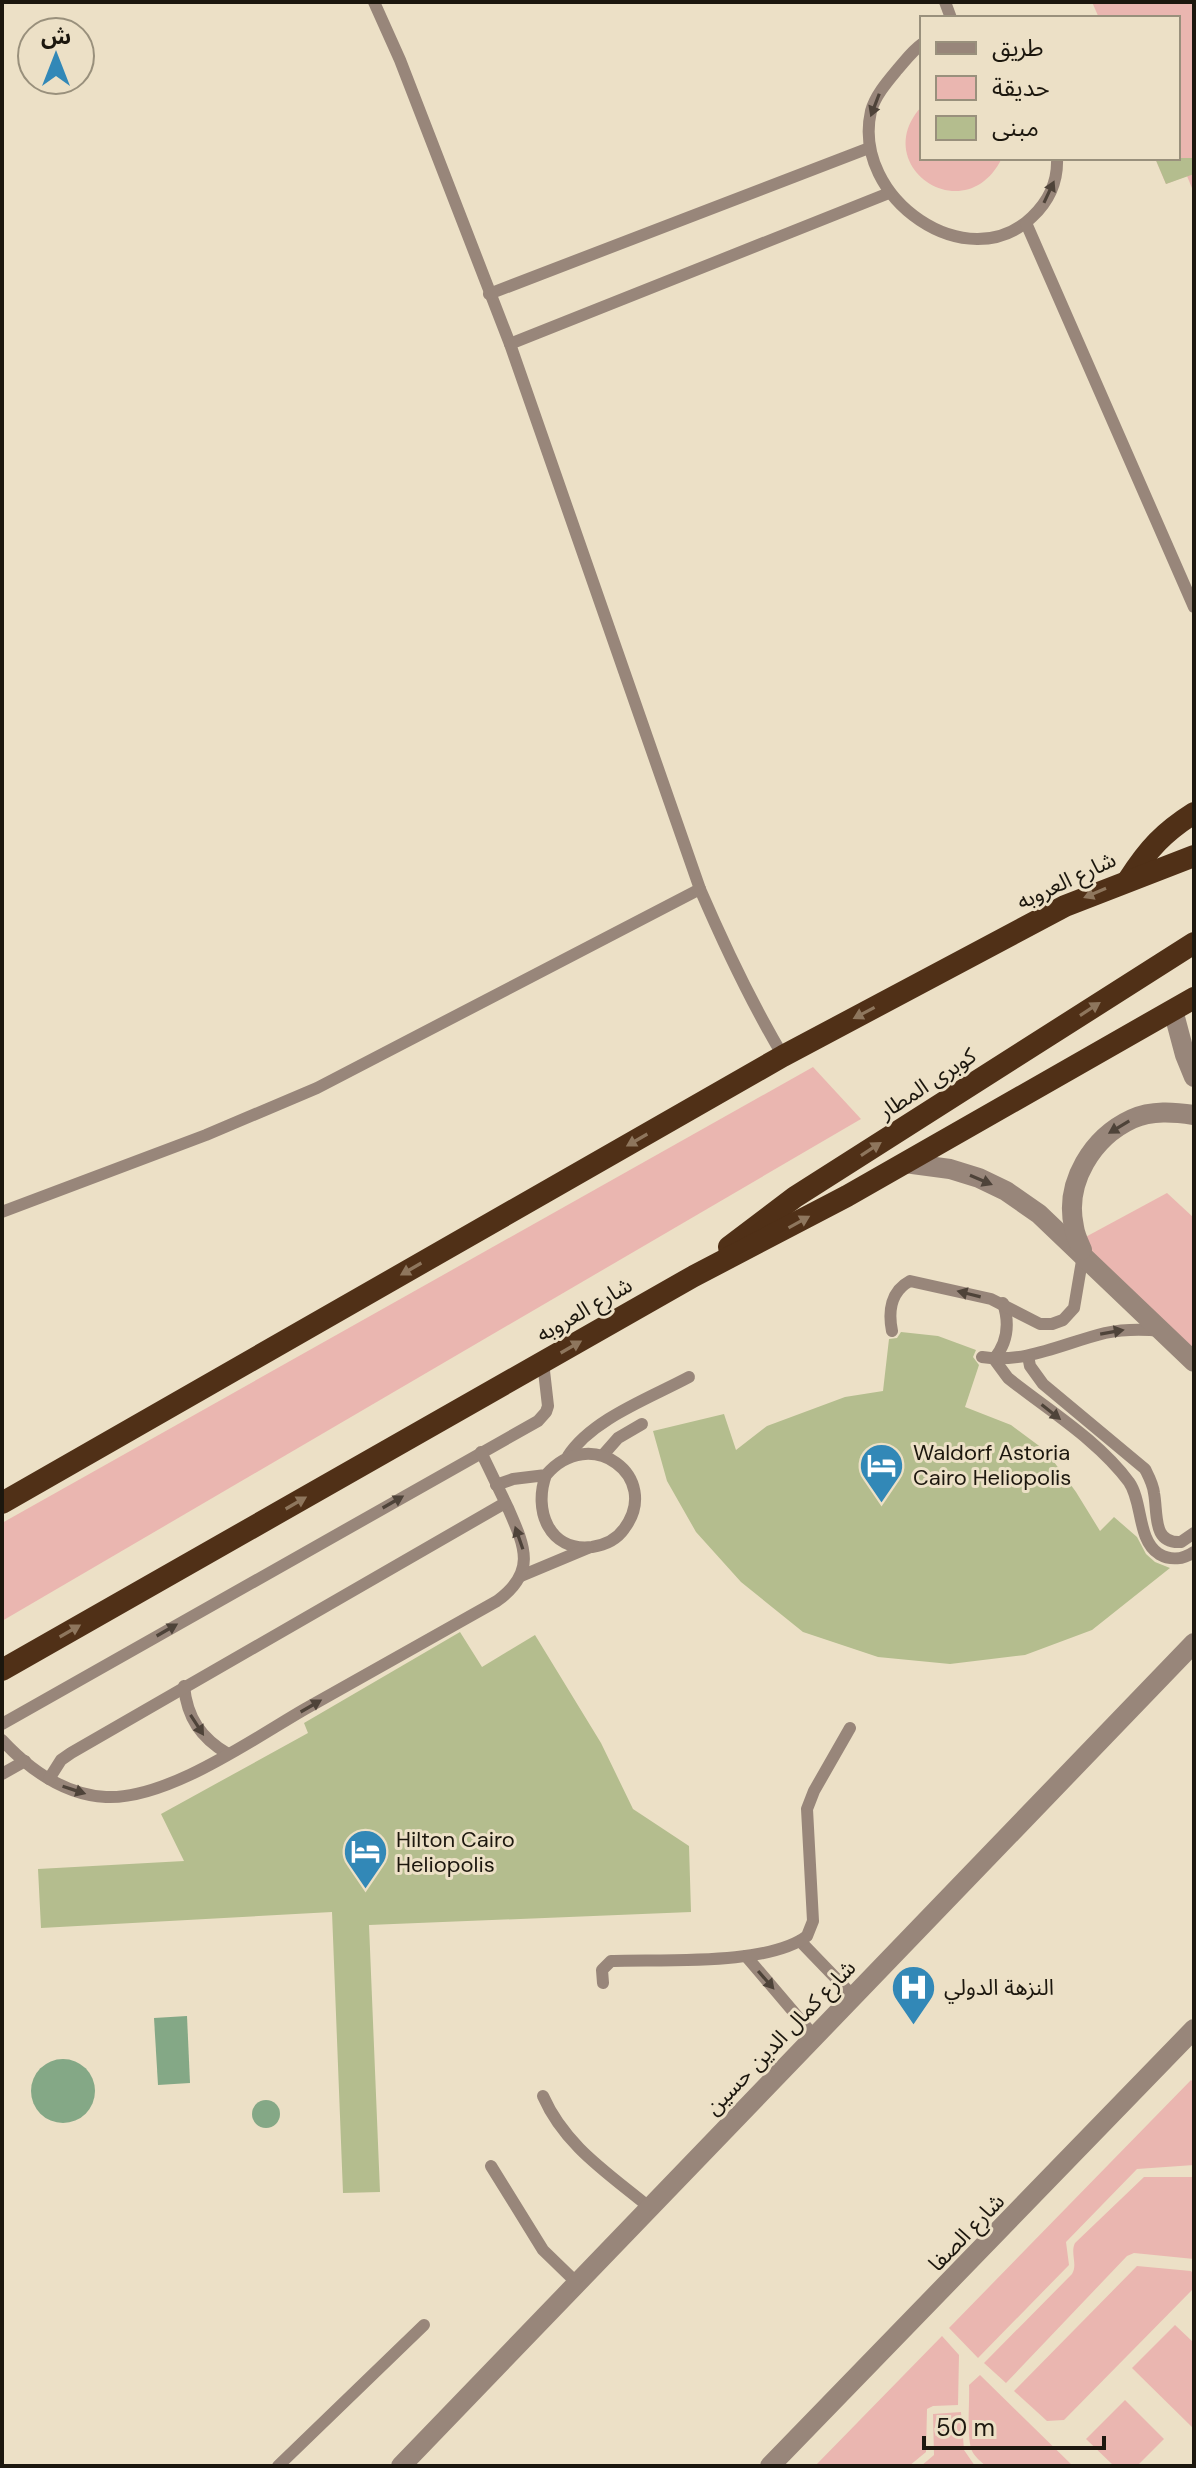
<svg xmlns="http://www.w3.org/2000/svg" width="1196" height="2468" font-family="'DM Sans','Noto Sans Arabic',sans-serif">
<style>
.green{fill:#eab6b0}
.water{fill:#84a886}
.building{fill:#b4bd8e}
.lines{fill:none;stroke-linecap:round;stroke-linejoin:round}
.service{stroke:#98867a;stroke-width:12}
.minor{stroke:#98867a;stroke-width:20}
.tertiary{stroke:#98867a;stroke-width:20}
.trunk{stroke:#503017;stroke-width:22}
.oneway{fill:#4e4339}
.oneway2{fill:#8e765d}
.labels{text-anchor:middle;stroke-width:6;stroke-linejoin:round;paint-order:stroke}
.street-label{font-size:22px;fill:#1c170e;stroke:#ece0c6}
.poi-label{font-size:22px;fill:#1c170e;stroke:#ece0c6;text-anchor:start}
</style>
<rect width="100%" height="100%" fill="#ece0c6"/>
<g class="green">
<path d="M1092,2H1194V193L1187,176L1166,184L1155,158H1178V18H1099Z"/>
<path d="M922,106V158H1002C965,233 867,165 922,106Z"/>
<path d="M813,1067L861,1119L2,1621V1523Z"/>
<path d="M1167,1193L1194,1218V1349L1080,1240Z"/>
<path d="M1191,2080L1194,2083V2165L1137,2169L1066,2242L1069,2265L978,2358L949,2328Z"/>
<path d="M1144,2177H1194V2259L1134,2253L1127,2256L1006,2383L984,2363L1072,2274C1078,2264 1070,2253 1075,2243Z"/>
<path d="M1137,2266L1191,2271L1194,2275V2288L1064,2420L1047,2421L1014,2391Z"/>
<path d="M1175,2325L1194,2343V2429L1132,2368Z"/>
<path d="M942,2336L959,2355L958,2405L933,2406L927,2409L926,2452L909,2466H815Z"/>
<path d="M980,2375L1073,2466H986C981,2462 975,2457 972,2451C966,2436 970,2402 969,2385Z"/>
<path d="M1125,2400L1164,2439L1137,2466H1114L1086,2439Z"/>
<path d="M961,2412L964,2450L975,2466H921L934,2455L933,2414Z"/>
</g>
<g class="water">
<path d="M187,2016L190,2083L158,2085L154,2018Z"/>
<circle cx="63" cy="2091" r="32"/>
<circle cx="266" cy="2114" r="14"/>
</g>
<g class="building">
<path d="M1155,158H1194V174L1166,184Z"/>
<path d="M901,1332L938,1336L976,1350L973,1357L979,1365L965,1407L1011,1425L1046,1451L1076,1492L1100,1531L1114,1517L1137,1537L1146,1554L1155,1562L1170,1568L1092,1630L1025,1655L950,1664L878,1657L803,1632L741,1582L696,1532L667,1481L653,1431L724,1414L736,1450L767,1426L845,1397L883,1391L889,1339L897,1338Z"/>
<path d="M460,1632L482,1667L535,1635L601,1743L633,1809L689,1846L691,1912L369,1925L380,2192L343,2193L332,1912L41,1928L38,1869L184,1861L161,1814L308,1733L304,1723Z"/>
</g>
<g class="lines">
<g class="service">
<path d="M374,2L400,60L510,344L700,889C725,947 751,1002 783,1056"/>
<path d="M945,2L951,18"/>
<path d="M922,44C912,51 905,61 897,70C887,82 875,96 871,111C851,199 968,279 1032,217C1049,201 1058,181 1057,158"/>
<path d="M1026,223L1194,607"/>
<path d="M489,294L869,148"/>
<path d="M510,344L889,193"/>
<path d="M2,1212L206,1135L317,1088L700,889"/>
<path d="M1003,1303C1010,1324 1008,1342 994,1359L1008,1378C1048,1410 1098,1440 1129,1482C1143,1502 1137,1540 1159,1554C1171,1561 1184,1559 1194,1552"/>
<path d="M892,1331C888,1311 891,1291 910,1281L991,1299L1040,1324H1052L1063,1320L1074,1308L1083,1255"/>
<path d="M1028,1356L1030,1366L1043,1384L1145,1469C1149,1477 1153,1484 1154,1493C1158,1514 1152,1544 1181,1542L1194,1533"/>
<path d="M982,1357C1025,1364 1064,1343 1105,1333C1124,1329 1143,1329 1162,1331"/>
<path d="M603,1455L618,1438L642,1424"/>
<path d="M568,1456C592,1419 650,1398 689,1377"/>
<path d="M496,1485L513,1479L546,1475C590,1423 663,1477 624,1529C617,1539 605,1545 592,1547C549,1552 533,1510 546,1475"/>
<path d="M521,1576L588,1548"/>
<path d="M184,1686C187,1718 201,1738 228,1754"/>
<path d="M2,1724L538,1421L546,1412L548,1406L543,1362"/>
<path d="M2,1740C29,1769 65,1795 106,1797C167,1800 253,1739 305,1709C369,1673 433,1637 497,1601C537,1572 525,1547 508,1508C499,1489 490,1471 481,1452"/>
<path d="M2,1774L25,1761"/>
<path d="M49,1779L61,1760L71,1753L505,1503"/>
<path d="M800,1941L853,1996"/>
<path d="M746,1956L814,2036"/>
<path d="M603,1983L602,1970L611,1961C661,1959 768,1966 807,1936L813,1921L807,1809L814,1791L850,1728"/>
<path d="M543,2096C565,2146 608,2173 649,2207"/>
<path d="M491,2166L543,2250L576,2282"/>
<path d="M278,2466L424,2325"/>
</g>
<g class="minor">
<path d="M401,2466L1194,1643"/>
<path d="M770,2466L1194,2029"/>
</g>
<g class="tertiary">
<path d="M1173,1010L1185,1055L1194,1077"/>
<path d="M905,1163L950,1169L979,1178L1006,1191L1039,1214L1194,1362"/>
<path d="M1082,1250C1079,1243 1075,1235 1074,1227C1064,1182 1093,1137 1132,1119C1152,1110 1174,1112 1194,1115"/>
</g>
<g class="trunk">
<path d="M1129,879C1148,849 1164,832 1194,813"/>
<path d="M729,1247L795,1197L1194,943"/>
<path d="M2,1503L783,1056L1065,906L1194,856"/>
<path d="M2,1670L694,1276L847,1196L1194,998"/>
</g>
</g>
<defs><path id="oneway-solid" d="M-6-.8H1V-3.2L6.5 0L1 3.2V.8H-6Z" transform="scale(2)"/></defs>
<g class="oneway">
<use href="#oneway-solid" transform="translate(875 105) rotate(111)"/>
<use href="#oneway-solid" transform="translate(1049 192) rotate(-65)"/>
<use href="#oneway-solid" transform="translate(1119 1127) rotate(149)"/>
<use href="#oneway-solid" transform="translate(981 1180) rotate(23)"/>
<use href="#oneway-solid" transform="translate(969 1294) rotate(-166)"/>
<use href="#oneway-solid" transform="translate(1112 1332) rotate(-10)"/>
<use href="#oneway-solid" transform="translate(1051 1412) rotate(38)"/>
<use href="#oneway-solid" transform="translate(393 1502) rotate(-30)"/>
<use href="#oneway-solid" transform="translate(519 1538) rotate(-109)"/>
<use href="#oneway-solid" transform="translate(167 1630) rotate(-30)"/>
<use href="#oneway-solid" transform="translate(311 1706) rotate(-30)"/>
<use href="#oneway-solid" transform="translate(197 1725) rotate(57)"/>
<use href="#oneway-solid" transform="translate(74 1790) rotate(18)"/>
<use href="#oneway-solid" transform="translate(766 1980) rotate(49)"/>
</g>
<g class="oneway2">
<use href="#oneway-solid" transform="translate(1095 893) rotate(157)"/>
<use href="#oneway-solid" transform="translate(1090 1009) rotate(-33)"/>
<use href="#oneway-solid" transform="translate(864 1013) rotate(152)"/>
<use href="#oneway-solid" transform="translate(637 1140) rotate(150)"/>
<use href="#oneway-solid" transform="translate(871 1149) rotate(-33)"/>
<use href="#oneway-solid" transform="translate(799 1222) rotate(-29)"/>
<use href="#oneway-solid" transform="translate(411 1269) rotate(150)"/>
<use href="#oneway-solid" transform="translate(571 1347) rotate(-30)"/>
<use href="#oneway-solid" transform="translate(296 1503) rotate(-30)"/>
<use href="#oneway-solid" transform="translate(70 1631) rotate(-30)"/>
</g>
<defs>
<symbol id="hotel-pin" viewBox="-11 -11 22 30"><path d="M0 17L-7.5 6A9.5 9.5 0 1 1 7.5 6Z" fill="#3288b7" stroke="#ece0c6"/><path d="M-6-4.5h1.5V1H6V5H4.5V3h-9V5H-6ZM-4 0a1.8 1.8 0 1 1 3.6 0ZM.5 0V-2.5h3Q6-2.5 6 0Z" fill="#fff"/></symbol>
<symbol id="hospital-pin" viewBox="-11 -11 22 30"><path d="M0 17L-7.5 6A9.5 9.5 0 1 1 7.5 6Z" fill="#3288b7" stroke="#ece0c6"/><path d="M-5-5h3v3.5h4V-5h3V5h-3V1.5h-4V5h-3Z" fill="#fff"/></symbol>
</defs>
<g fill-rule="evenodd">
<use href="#hotel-pin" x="856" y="1440" width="51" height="69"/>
<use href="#hotel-pin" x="340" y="1826" width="51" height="69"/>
<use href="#hospital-pin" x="888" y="1962" width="51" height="69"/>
</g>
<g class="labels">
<g class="street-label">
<text transform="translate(1066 880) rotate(-25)" y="8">شارع العروبه</text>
<text transform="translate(927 1083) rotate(-33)" y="8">كوبرى المطار</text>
<text transform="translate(584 1309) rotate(-30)" y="8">شارع العروبه</text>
<text transform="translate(780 2037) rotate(-46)" y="8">شارع كمال الدين حسين</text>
<text transform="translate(966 2232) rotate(-46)" y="8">شارع الصفا</text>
</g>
<g class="poi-label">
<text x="913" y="1460">Waldorf Astoria<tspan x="913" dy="25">Cairo Heliopolis</tspan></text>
<text x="396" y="1847">Hilton Cairo<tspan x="396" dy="25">Heliopolis</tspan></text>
<text x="944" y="1995">النزهة الدولي</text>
</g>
</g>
<rect width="1196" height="2468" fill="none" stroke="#1c170e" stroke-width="8"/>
<rect x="920" y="16" width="260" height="144" fill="#ece0c6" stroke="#99907c" stroke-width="2"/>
<rect x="936" y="42" width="40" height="12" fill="#98867a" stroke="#99907c" stroke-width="2"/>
<text x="992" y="56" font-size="24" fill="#1c170e">طريق</text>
<rect x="936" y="76" width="40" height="24" fill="#eab6b0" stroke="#99907c" stroke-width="2"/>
<text x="992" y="96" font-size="24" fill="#1c170e">حديقة</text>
<rect x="936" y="116" width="40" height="24" fill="#b4bd8e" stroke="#99907c" stroke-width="2"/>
<text x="992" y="136" font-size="24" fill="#1c170e">مبنى</text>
<g transform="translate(56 56)"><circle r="38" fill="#ece0c6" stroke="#99907c" stroke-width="2"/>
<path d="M0-6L14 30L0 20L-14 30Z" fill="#3288b7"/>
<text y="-12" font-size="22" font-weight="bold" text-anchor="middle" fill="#1c170e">ش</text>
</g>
<path d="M924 2436v12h180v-12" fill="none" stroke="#1c170e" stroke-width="4"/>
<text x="936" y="2436" font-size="24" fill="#1c170e" stroke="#ece0c6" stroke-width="6" paint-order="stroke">50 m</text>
</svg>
